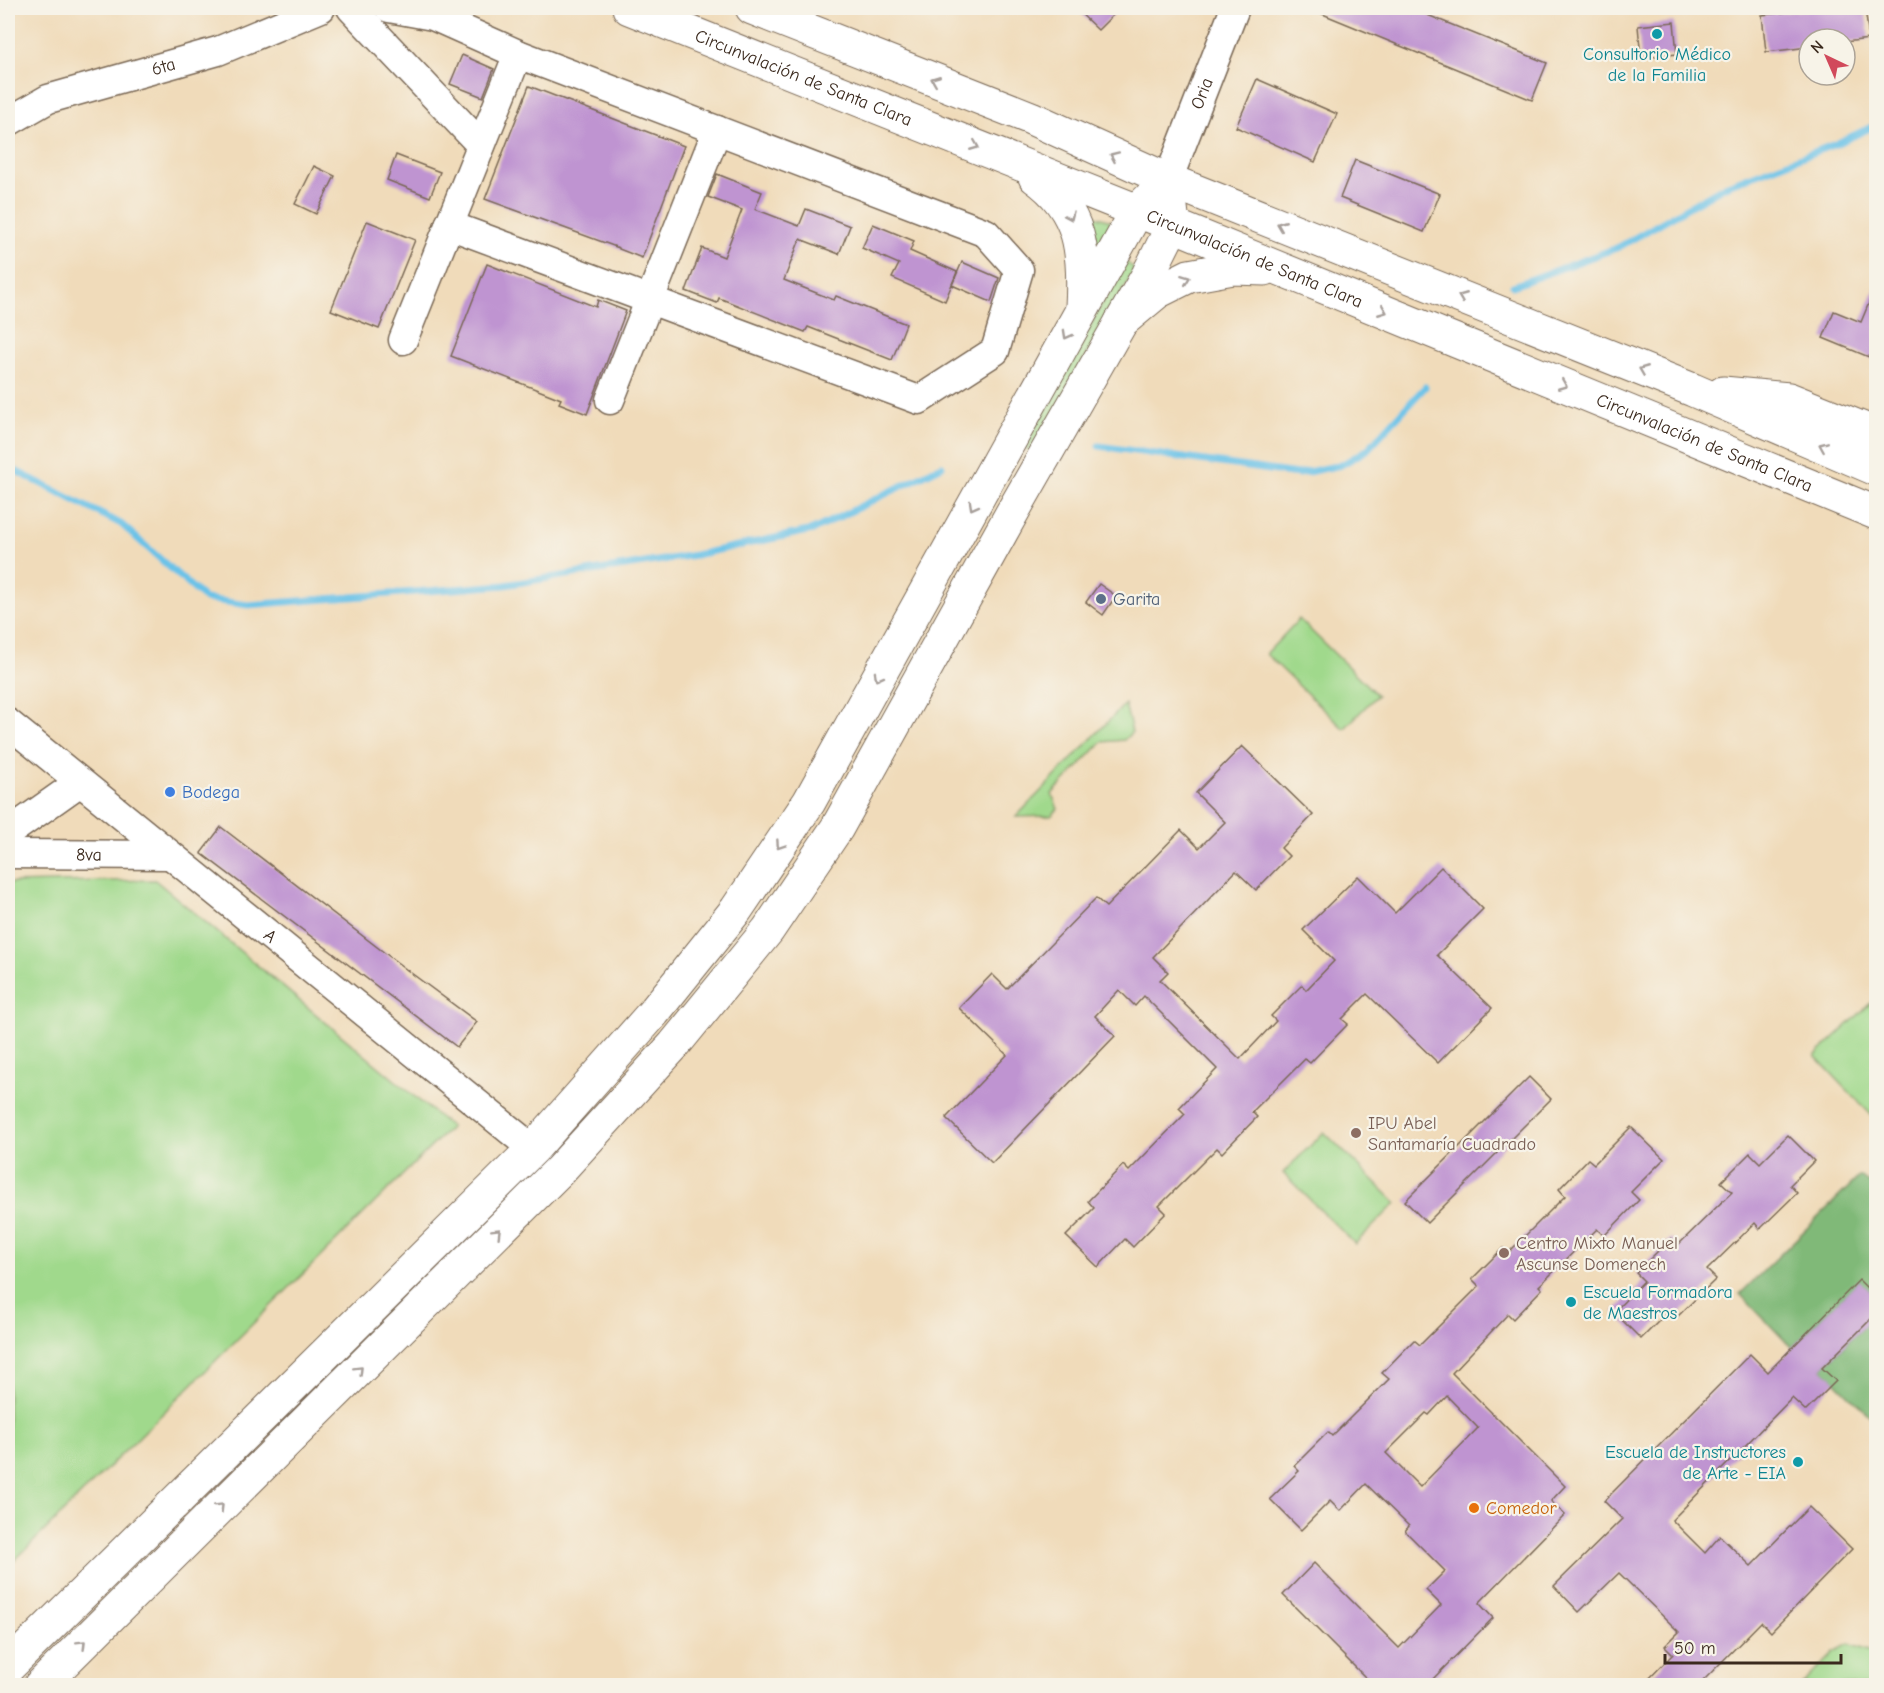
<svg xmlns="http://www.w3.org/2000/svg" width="1884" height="1693" font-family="'Comic Neue',sans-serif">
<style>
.green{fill:#a0d98c;stroke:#6e8255;stroke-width:1.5}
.forest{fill:#80b978;stroke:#5e724b;stroke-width:1.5}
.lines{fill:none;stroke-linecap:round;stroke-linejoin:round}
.stream{stroke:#6bc2e8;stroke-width:7}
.building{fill:#bf94d1;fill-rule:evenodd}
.minor-casing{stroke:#7a6855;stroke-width:31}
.major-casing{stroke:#7a6855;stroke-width:35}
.highway-casing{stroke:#7a6855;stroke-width:35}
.minor{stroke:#fff;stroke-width:28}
.major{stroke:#fff;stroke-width:33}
.highway{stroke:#fff;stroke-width:33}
.oneway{stroke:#a79f9a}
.culture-dot{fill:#0f9aa8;stroke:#f7f3e8;stroke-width:2}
.service-dot{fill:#5c6f8a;stroke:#f7f3e8;stroke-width:2}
.shop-dot{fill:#3f7fe0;stroke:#f7f3e8;stroke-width:2}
.education-dot{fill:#8d6e63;stroke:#f7f3e8;stroke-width:2}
.food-dot{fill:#e8710a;stroke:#f7f3e8;stroke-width:2}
.labels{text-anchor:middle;stroke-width:4.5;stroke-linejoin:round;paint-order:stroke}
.culture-label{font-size:18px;fill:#0d838f;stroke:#f7f3e8}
.street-label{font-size:18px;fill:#3b2a1e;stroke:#f7f3e8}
.service-label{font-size:18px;fill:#4e5e75;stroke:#f7f3e8;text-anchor:start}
.shop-label{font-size:18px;fill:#366cbe;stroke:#f7f3e8;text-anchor:start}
.education-label{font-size:18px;fill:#785e54;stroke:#f7f3e8;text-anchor:start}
.food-label{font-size:18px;fill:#c56008;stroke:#f7f3e8;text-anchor:start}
</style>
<rect width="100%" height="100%" fill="#f7f3e8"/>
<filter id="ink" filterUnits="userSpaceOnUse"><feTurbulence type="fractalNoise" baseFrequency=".0167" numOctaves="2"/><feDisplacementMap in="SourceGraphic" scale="12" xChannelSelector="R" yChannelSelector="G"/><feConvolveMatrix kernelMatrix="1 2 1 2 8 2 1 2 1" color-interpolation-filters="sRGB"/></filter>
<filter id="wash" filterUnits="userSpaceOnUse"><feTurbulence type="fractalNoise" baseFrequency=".008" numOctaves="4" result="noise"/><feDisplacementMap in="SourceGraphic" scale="24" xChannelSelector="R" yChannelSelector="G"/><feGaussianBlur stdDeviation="1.35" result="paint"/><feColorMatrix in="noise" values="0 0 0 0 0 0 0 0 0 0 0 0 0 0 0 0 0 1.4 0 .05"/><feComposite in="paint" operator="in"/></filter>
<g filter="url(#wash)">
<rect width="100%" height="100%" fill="#f0dbba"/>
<g class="green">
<path d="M1085,213L1114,222L1095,254Z"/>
<path d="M1125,261L1135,269L1033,452L1024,448Z"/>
<path d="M1299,619L1377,695L1344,729L1266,654Z"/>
<path d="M1125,704L1132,732L1124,740L1102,742L1052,794L1058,809L1051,816L1016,817Z"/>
<path d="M155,880L451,1127L8,1567V883Z"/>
<path d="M1876,998V1120L1815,1056Z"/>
<path d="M1324,1132L1396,1203L1355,1244L1283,1173Z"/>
<path d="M1849,1644L1872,1652L1876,1656V1685H1802L1834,1652Z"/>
</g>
<g class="forest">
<path d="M1860,1176L1876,1188V1297L1859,1281L1792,1348L1740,1294Z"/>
<path d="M1876,1314V1422L1822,1368Z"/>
</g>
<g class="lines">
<g class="stream">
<path d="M1513,286L1619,247L1725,186L1838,143L1876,125"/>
<path d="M1099,446L1298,474L1341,465L1367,450L1425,387"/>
<path d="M8,467L121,524L205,599L248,605L504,585L695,555L813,530L942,466"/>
</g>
</g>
<g id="blocks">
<g class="building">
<path d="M1075,8H1120L1098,30Z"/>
<path d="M1308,8H1410L1547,63L1532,100Z"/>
<path d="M1823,8H1865L1869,39L1845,42V39H1809V47L1766,52L1762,15Z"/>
<path d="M1674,22L1677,54L1641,58L1638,26Z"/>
<path d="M462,55L494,69L483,97L450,84Z"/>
<path d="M1257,79L1337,114L1315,162L1236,127Z"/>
<path d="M529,86L684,146L642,258L619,249V248L485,199Z"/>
<path d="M396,155L440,172L430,197L387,180Z"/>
<path d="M1355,160L1440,194L1424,232L1340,198Z"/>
<path d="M314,166L335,176L316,214L295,204Z"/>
<path d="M717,174L762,192L755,209L799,226L806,209L850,226L839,254L800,239L784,280L834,300L836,296L906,324L892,360L808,327L805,332L719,298L717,303L686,291L702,248L724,257L742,210L708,197Z"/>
<path d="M367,221L415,240L379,329L331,310Z"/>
<path d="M873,224L914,241L910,251L957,272L945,301L892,278L899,264L862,248Z"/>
<path d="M962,262L999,278L991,302L952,285Z"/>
<path d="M487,264L596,307L598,300L626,311L587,414L559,403L561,399L451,356Z"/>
<path d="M1876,286V360L1823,338L1834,311L1861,322Z"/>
<path d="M1099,584L1116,596L1103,615L1086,602Z"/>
<path d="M1242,746L1313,815L1281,848L1289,856L1256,890L1236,871L1153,957L1168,972L1160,980L1240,1059L1276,1021L1271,1016L1302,985L1306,990L1334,961L1303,930L1358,876L1395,913L1441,867L1483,909L1437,955L1492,1008L1438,1063L1367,994L1342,1019L1348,1024L1310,1063L1305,1059L1252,1112L1257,1117L1222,1153L1217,1148L1159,1206L1166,1213L1133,1247L1125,1239L1098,1267L1066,1236L1094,1208L1088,1201L1123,1165L1129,1171L1185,1114L1179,1108L1217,1069L1144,996L1135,1006L1119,990L1095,1016L1115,1036L992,1163L946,1118L1007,1055L959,1008L992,974L1007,989L1096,898L1106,907L1181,830L1199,848L1225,822L1196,793Z"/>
<path d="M221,827L407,970L477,1022L457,1047L201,853Z"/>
<path d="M1529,1077L1551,1099L1427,1223L1405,1201Z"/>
<path d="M1631,1127L1664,1159L1631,1192L1639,1200L1604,1236L1597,1229L1539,1286L1542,1289L1513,1319L1508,1314L1452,1373L1565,1486L1551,1501L1565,1515L1479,1603L1493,1618L1426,1686H1374L1283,1595L1314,1563L1399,1648L1441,1605L1426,1590L1445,1571L1405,1531L1409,1526L1366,1484L1340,1511L1330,1501L1301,1530L1270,1499L1299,1471L1294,1466L1328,1432L1332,1436L1389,1379L1382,1373L1414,1340L1420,1345L1479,1286L1472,1279L1503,1248L1508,1253L1565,1196L1559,1189L1588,1159L1594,1164ZM1447,1396L1478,1428L1420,1487L1386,1453L1426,1413L1429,1415Z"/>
<path d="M1788,1135L1814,1161L1790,1185L1797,1193L1760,1229L1755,1223L1707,1270L1716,1279L1677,1317L1670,1310L1641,1339L1614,1312L1644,1281L1636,1273L1671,1238L1678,1245L1732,1192L1721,1182L1750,1153L1760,1163Z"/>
<path d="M1859,1280L1876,1297V1314L1822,1368L1836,1381L1806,1411L1792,1398L1672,1520L1705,1553L1720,1536L1751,1566L1809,1507L1852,1549L1771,1632L1761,1622L1698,1686H1642L1673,1654L1665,1646L1679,1632L1619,1573L1579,1612L1554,1586L1622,1519L1604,1501L1750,1354L1768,1372Z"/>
</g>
</g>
</g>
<g filter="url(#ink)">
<use href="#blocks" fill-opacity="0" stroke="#7a6855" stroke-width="1.5"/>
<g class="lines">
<defs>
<g id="minor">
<path d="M351,8L481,145"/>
<path d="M389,8L433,16L518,54L986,233L1019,270L995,351L919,400L449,225"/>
<path id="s1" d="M8,122L48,99L218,51L321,8"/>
<path id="s2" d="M1168,180L1235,8"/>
<path d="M403,340L518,54"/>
<path d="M610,400L717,130"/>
<path id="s3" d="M8,723L533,1149"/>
<path d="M8,833L80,782"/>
<path id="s4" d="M8,854L170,855"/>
</g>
<path id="major" d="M8,1667L533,1149L654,1012L736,910L809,802L1137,211L1168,180L1173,225L1148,275L1012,513L837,828L768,930L674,1045L559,1171L40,1686"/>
<g id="highway">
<path id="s5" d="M629,8L1173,225L1876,513"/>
<path d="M752,8L1031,118L1168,180L1693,390L1876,469"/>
<path d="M1035,177C1082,210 1085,254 1082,307"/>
<path d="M1121,322L1157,292L1189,276L1233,268L1265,269"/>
<path d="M1723,393L1789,399L1876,434"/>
</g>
</defs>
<use href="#minor" class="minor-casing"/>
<use href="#major" class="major-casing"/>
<use href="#highway" class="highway-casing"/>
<use href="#minor" class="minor"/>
<use href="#major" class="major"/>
<use href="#highway" class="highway"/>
</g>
<defs><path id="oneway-chevron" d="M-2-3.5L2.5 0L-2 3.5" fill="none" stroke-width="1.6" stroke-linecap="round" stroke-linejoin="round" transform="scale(1.5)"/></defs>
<g class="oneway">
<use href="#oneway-chevron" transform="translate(935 80) rotate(-158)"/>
<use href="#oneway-chevron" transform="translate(975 146) rotate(22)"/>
<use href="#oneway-chevron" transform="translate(1114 156) rotate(-156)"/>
<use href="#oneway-chevron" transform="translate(1070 216) rotate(66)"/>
<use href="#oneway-chevron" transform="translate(1281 225) rotate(-158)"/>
<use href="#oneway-chevron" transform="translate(1186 279) rotate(-21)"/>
<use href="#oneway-chevron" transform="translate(1462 297) rotate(-158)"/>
<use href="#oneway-chevron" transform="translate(1383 311) rotate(22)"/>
<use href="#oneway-chevron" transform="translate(1067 335) rotate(119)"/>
<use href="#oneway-chevron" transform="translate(1643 370) rotate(-158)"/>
<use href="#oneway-chevron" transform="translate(1563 385) rotate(22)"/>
<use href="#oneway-chevron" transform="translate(1823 446) rotate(-157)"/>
<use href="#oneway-chevron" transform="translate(973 506) rotate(119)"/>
<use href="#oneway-chevron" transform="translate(878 677) rotate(119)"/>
<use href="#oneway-chevron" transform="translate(780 845) rotate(124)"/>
<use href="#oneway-chevron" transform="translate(497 1232) rotate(-45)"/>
<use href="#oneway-chevron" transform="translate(359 1370) rotate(-45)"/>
<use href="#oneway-chevron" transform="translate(220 1507) rotate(-45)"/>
<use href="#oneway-chevron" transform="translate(82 1644) rotate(-45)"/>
</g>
</g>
<g class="culture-dot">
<circle cx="1657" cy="34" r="6"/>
<circle cx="1571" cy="1302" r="6"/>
<circle cx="1798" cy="1462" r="6"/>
</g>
<circle class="service-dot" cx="1101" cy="599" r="6"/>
<circle class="shop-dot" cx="170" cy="792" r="6"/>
<g class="education-dot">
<circle cx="1356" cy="1133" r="6"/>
<circle cx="1504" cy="1253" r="6"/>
</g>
<circle class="food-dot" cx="1474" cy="1508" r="6"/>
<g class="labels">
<g class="culture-label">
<text x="1657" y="60">Consultorio Médico<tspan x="1657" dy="21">de la Familia</tspan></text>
<text x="1583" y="1298" text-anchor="start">Escuela Formadora<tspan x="1583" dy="21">de Maestros</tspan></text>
<text x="1786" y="1458" text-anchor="end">Escuela de Instructores<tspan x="1786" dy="21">de Arte - EIA</tspan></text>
</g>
<g class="street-label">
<text dy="6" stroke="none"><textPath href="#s1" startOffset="166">6ta</textPath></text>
<text dy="6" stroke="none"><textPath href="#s5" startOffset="188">Circunvalación de Santa Clara</textPath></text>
<text dy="6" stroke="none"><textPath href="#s2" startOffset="93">Oria</textPath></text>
<text dy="6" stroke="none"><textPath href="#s5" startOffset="674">Circunvalación de Santa Clara</textPath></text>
<text dy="6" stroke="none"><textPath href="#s5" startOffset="1160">Circunvalación de Santa Clara</textPath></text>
<text dy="6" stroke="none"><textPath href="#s4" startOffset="81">8va</textPath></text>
<text dy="6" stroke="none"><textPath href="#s3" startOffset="338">A</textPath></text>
</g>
<g class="service-label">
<text x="1113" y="605">Garita</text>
</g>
<g class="shop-label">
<text x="182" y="798">Bodega</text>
</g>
<g class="education-label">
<text x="1368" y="1129">IPU Abel<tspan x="1368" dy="21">Santamaría Cuadrado</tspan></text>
<text x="1516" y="1249">Centro Mixto Manuel<tspan x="1516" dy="21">Ascunse Domenech</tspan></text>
</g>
<g class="food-label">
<text x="1486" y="1514">Comedor</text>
</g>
</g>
<rect width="1884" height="1693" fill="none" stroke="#f7f3e8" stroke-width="30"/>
<g transform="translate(1827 57) rotate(316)"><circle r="28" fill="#f7f3e8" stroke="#aca397" stroke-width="1.5"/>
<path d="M0-4.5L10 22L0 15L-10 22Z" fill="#d1495b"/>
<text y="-9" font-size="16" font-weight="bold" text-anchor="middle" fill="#3b2a1e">N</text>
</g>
<path d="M1665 1654v9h176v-9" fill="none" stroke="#3b2a1e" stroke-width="3"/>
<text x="1674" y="1654" font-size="18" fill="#3b2a1e" stroke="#f7f3e8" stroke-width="4.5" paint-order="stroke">50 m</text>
</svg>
